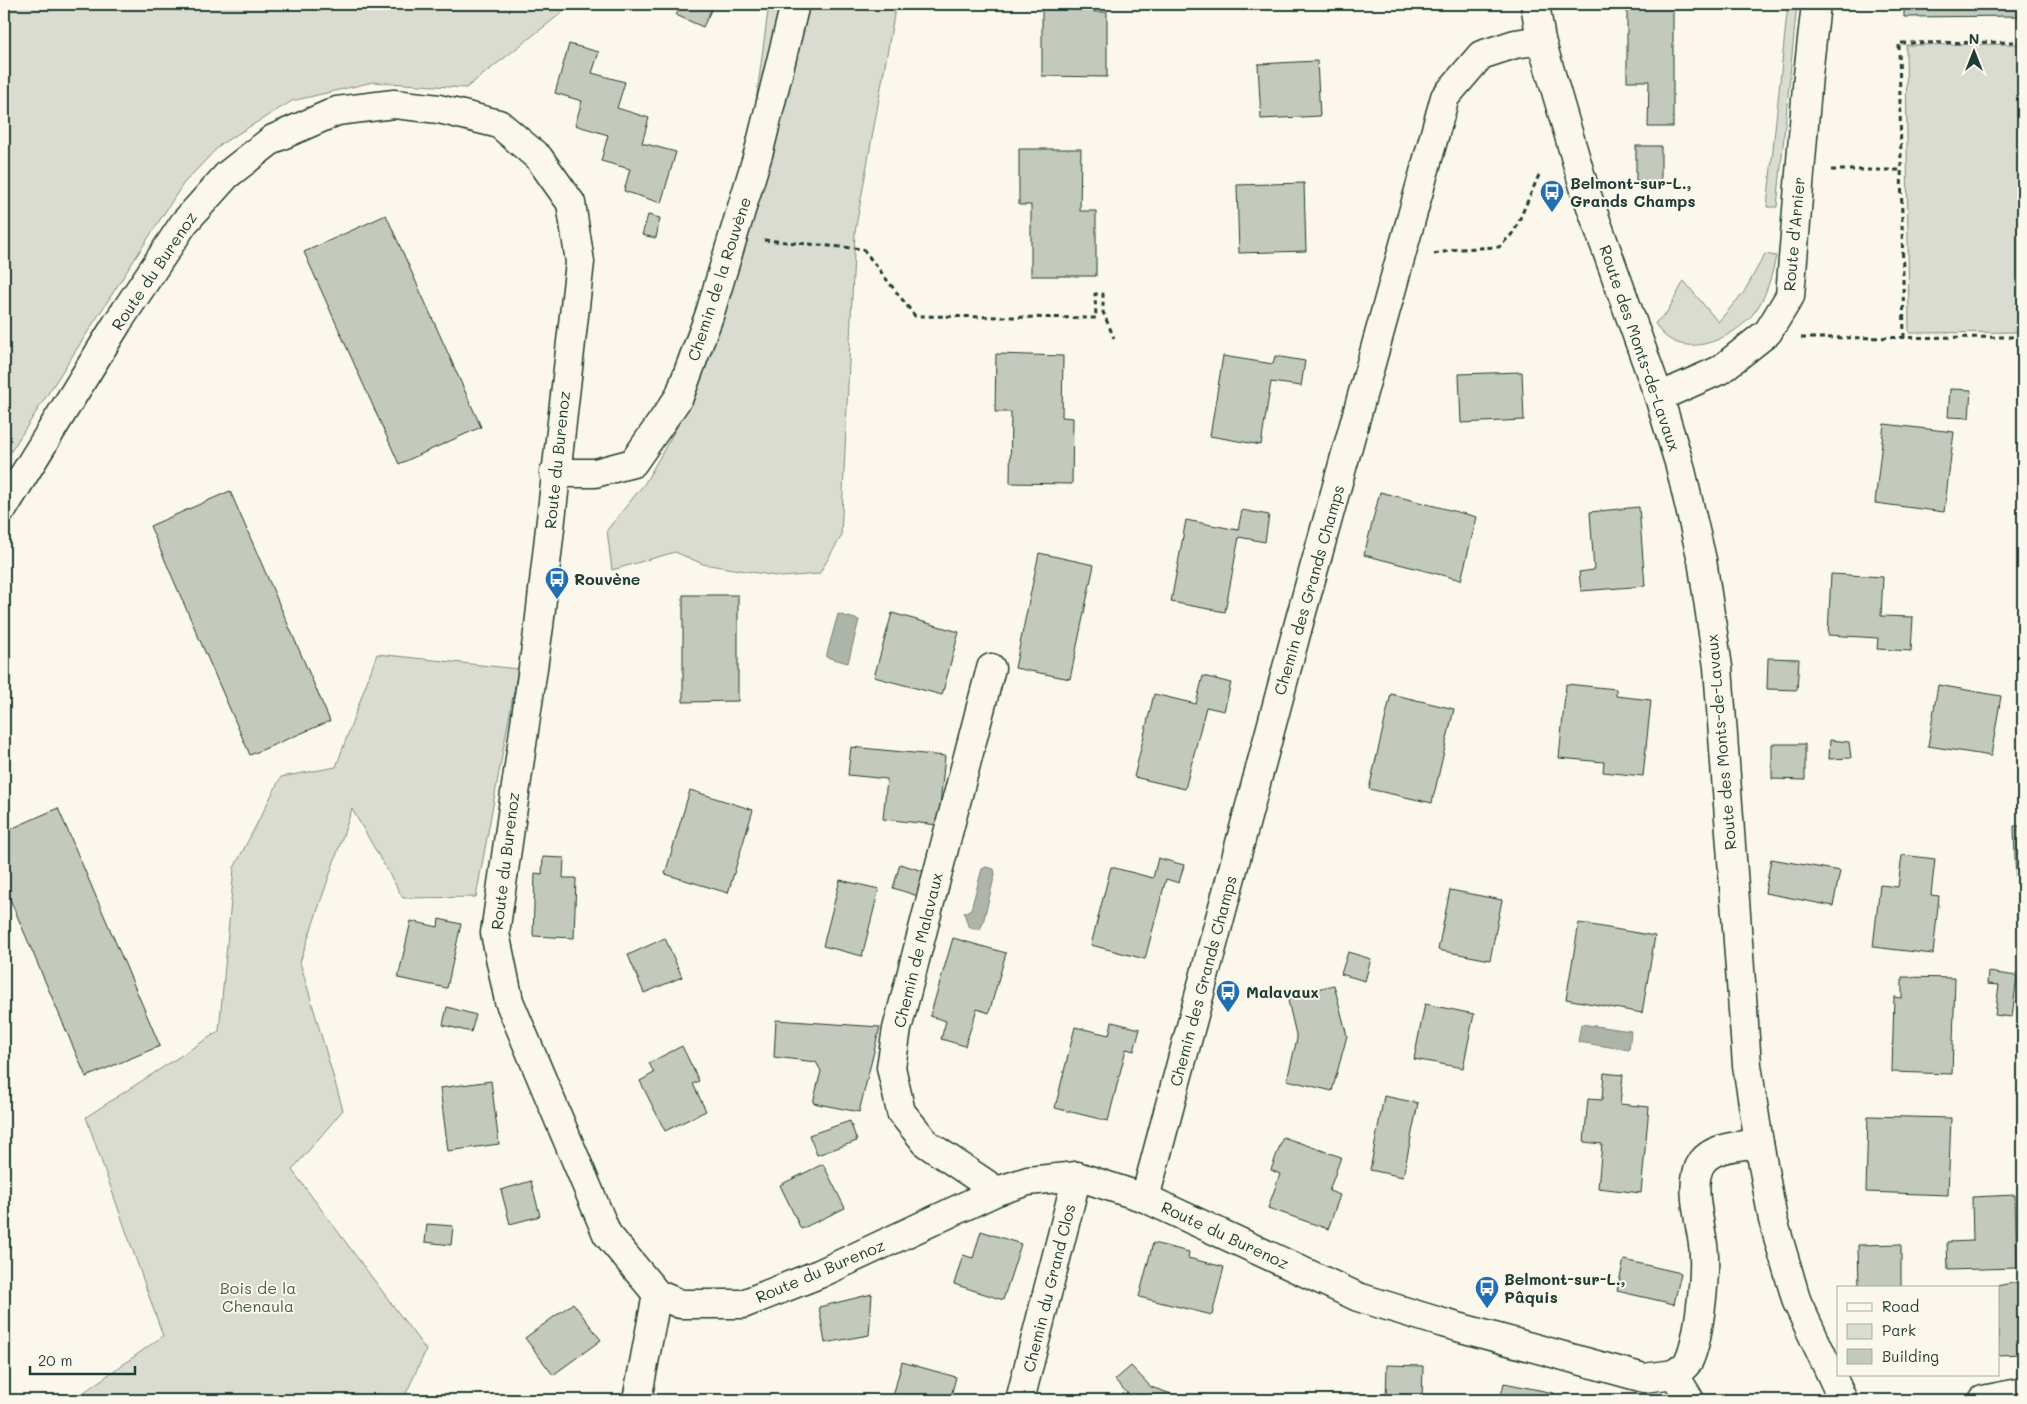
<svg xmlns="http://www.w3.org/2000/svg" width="2027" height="1404" font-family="Mali,sans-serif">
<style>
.green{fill:#dbdcd1;stroke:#7d8c82}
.water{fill:#adb4aa;stroke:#74847b}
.building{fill:#c4c9be;stroke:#1f3d34}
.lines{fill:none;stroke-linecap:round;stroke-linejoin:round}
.minor-casing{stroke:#1f3d34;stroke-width:31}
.tertiary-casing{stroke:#1f3d34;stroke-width:31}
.path{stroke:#1f3d34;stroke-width:3;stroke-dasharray:5 4;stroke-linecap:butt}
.minor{stroke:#fbf7ec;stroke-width:28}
.tertiary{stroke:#fbf7ec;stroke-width:28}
.labels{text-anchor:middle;stroke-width:4;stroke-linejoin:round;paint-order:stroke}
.poi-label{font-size:16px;font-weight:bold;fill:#1f3d34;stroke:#fbf7ec;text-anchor:start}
.street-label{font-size:16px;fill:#1f3d34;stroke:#fbf7ec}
.park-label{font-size:16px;fill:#455d53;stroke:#fbf7ec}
</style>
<rect width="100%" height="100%" fill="#fbf7ec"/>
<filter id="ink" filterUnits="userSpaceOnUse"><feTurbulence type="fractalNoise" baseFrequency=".02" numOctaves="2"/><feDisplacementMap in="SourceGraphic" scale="10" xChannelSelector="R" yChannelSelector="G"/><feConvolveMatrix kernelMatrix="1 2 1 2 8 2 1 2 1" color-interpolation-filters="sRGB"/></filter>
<g filter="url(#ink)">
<g class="green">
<path d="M4,4H573L466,88L373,82L292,101L221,144L183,184L4,462Z"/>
<path d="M769,4H896L855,232L841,537L819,574L782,577L703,564L675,552L612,570L607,530L645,483L695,395L730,296Z"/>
<path d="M1788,4H1797L1777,207H1767Z"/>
<path d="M2023,44V332L1909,333L1906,45Z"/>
<path d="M1765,254L1776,256C1772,274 1767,295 1756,310C1735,340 1677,365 1655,323L1667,312L1684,281L1718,322L1744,292Z"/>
<path d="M377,654L518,669L476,897L403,898L352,809L300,962L343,1110L292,1170L426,1350L403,1400H73L163,1336L86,1117L219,1031L234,868L281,777L336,767Z"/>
</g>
<g class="water">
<path d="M838,614L859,620L848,663L826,657Z"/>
<path d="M986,867L994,869L995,874L983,923L980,929H973L968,925L964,913L971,909L982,869Z"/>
<path d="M1581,1024L1631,1031L1629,1050L1578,1042Z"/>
</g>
<g class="building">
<path d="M682,4H714L703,27L676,15Z"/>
<path d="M1042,4H1094V12H1107V77L1042,76Z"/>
<path d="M1904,4H2023V16L1904,17Z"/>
<path d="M1627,8H1673V127H1648L1649,81H1627Z"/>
<path d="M569,44L599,52L592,73L625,82L617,108L649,118L642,143L676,152L661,203L624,191L630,169L601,161L608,135L575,125L582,101L555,93Z"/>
<path d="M1317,61L1320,116L1261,119L1258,64Z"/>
<rect x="1636" y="146" width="25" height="36"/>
<path d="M1019,149H1081L1080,211H1096V276H1031V205H1019Z"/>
<path d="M1304,183L1306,251L1239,253L1237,185Z"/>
<path d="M386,215L481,427L399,464L304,252Z"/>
<path d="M648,215L660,218L656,238L642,235Z"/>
<path d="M996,354L1063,356L1062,417L1073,418L1072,484L1010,483L1011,412H995Z"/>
<path d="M1223,356L1273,364L1275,356L1305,361L1301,386L1271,382L1261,445L1210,436Z"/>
<path d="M1522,372L1524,420L1461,423L1459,374Z"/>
<path d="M1950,389L1971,390L1969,418L1948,417Z"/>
<path d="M1884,424L1954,432L1944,512L1875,503Z"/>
<path d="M230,491L330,721L250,755L150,526Z"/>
<path d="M1380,492L1477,517L1461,580L1364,555Z"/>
<path d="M1639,507L1645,586L1581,591L1579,572L1594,570L1590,512Z"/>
<path d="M1242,510L1269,515L1265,542L1239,537L1225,612L1171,602L1186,520L1238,530Z"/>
<path d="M1039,553L1094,565L1070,679L1015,668Z"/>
<path d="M1831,574L1883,577L1881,616L1913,617L1911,651L1877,649L1878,638L1828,635Z"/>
<path d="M683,595H738V701L683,702Z"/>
<path d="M892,613L959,632L942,695L874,677Z"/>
<path d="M1768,658L1799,659L1797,690L1767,689Z"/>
<path d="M1203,676L1231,683L1224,711L1206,707L1185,789L1134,777L1154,694L1196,704Z"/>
<path d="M1566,684L1616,689V696L1651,700L1643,776L1603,772L1604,762L1559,758Z"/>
<path d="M1938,685L2001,696L1991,756L1928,746Z"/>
<path d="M1391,694L1454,709L1432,803L1369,789Z"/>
<path d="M1830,740L1849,742L1851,758L1829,759Z"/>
<path d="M1772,744H1805V780L1772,779Z"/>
<path d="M851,747L945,756L938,825L883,819L887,779L848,775Z"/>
<path d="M690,790L753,810L728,893L665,874Z"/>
<path d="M58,808L160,1046L86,1077L4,885V832Z"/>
<path d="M2014,826H2023V919H2017Z"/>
<path d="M1902,855L1935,859L1931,895L1939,896L1933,954L1873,947L1880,885L1898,887Z"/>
<path d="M543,857L564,858L563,878H576L574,938L533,936L535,873L542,874Z"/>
<path d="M1158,858L1184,865L1179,883L1166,879L1145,959L1091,945L1111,867L1153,878Z"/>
<path d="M1771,859L1840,871L1833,906L1765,893Z"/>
<path d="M900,864L926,872L918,896L893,888Z"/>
<path d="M840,880L879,889L862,956L823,946Z"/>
<path d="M1450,890L1502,900L1490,960L1438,950Z"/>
<path d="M439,919L461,924L447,988L398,978L411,921L438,927Z"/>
<path d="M1579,923L1655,936L1642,1013L1566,999Z"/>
<path d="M665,938L682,977L644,993L628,955Z"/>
<path d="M953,938L1006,953L989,1013L977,1009L965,1046L941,1039L946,1021L930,1016Z"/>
<path d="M1348,952L1371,959L1365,981L1341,974Z"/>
<path d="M1988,972L2017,976L2012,1017L1995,1015L1999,985L1987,984Z"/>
<path d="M1902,977L1955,978L1952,1074L1892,1072L1894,997L1902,998Z"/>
<path d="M1334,985L1347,1036L1332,1091L1287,1080L1297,1039L1287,996Z"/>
<path d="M1425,1004L1474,1014L1463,1068L1414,1059Z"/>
<path d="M447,1007L476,1015L471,1032L443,1025Z"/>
<path d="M776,1020L880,1027L859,1112L813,1103L821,1071L816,1062L774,1057Z"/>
<path d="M1112,1022L1140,1029L1134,1051L1126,1049L1108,1121L1055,1108L1075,1027L1109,1035Z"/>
<path d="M682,1046L699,1081L693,1084L706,1111L665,1131L640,1081L654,1073L649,1063Z"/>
<path d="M1604,1073L1623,1075L1620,1104L1649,1107L1641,1193L1598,1188L1602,1144L1584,1142L1588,1099L1602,1100Z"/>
<path d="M491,1081L499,1144L448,1151L440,1088Z"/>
<path d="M1384,1096L1418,1103L1403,1177L1370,1170Z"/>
<rect x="2018" y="1101" width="5" height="32"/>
<path d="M1868,1116L1951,1118L1948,1195L1866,1192Z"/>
<path d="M850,1121L857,1141L817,1155L809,1135Z"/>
<path d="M1283,1137L1341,1157L1329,1191L1340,1195L1328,1229L1268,1208L1280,1174L1271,1170Z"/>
<path d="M823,1164L845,1208L801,1229L780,1185Z"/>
<path d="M531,1181L540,1216L510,1224L501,1190Z"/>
<path d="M2015,1195L2017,1268L1948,1270L1947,1242L1973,1241L1972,1197Z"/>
<path d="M427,1224L453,1226L451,1245L425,1242Z"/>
<path d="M981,1231L1021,1244L1003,1300L954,1284L963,1255L973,1258Z"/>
<path d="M1153,1243L1189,1252L1188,1258L1224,1267L1212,1315L1139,1297Z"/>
<path d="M1901,1244V1288H1859L1858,1245Z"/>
<path d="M1624,1260L1681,1273L1674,1304L1617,1291Z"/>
<path d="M2023,1281V1354L1998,1355V1288H1986Z"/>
<path d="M872,1294L869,1335L825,1343L819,1307Z"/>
<path d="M573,1303L601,1340L553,1375L525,1338Z"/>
<path d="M902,1362L956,1377L950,1400H892Z"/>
<path d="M1387,1365L1423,1366L1422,1400H1386Z"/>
<path d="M1131,1366L1151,1387L1180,1397V1400H1130L1131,1397L1115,1380Z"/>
<path d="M1504,1383L1554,1393L1552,1400H1500Z"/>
<path d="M1600,1397L1617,1400H1599Z"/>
</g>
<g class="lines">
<defs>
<g id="minor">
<path d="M1659,397L1720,370L1768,332L1790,296L1808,75L1816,4"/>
<path d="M554,473H595L633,463L679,397L709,316L759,151L795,4"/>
<path d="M4,507L118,322L184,223L227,175L273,139L337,111L394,104L439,109L499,124L539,158L571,203L580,262L539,626L495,933L509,1001L607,1234L657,1294L680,1304H743L819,1274L997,1191L1028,1181L1077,1176L1145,1198L1358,1297L1443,1323L1644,1378L1674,1374"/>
<path d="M991,668L897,1029L891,1067L901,1112L927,1144L997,1191"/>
<path d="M1145,1198L1300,619L1445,97L1481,55L1515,44L1541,40"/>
<path d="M1674,1374C1679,1370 1686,1366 1688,1362C1699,1341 1705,1280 1704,1256C1704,1231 1686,1185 1702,1162C1714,1146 1741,1146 1759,1143"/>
<path d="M1674,1374L1690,1400"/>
<path d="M637,1400L657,1294"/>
<path d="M1020,1400L1077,1176"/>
<path d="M1983,1400L2023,1392"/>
</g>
<path id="tertiary" d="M1535,4L1541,40L1584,187L1659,397L1680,466L1702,560L1718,667L1747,1065L1759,1143L1773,1220L1797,1302L1843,1400"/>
</defs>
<use href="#minor" class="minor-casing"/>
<use href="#tertiary" class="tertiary-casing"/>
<g class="path">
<path d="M1831,170H1901"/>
<path d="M764,240L863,249L915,316L1096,318L1095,294H1103V312L1114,338"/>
<path d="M1434,254L1458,249L1499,247L1514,232L1539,175"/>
<path d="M1801,338L2023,337"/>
<path d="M1904,338L1899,43L2023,42"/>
</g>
<use href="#minor" class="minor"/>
<use href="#tertiary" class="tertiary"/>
</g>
</g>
<defs>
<symbol id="bus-pin" viewBox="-11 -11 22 30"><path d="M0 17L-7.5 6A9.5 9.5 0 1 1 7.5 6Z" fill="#1f6fb2" stroke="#fbf7ec"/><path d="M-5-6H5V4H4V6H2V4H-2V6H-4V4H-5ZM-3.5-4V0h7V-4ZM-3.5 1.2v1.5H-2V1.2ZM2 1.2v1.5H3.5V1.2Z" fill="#fff"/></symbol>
</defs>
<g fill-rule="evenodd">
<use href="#bus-pin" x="1538" y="178" width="28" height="38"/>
<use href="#bus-pin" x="543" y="565" width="28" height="38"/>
<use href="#bus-pin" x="1214" y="978" width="28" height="38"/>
<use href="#bus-pin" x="1473" y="1274" width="28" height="38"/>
</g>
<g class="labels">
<g class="poi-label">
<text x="1570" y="189">Belmont-sur-L.,<tspan x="1570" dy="18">Grands Champs</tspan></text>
<text x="574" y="585">Rouvène</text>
<text x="1246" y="998">Malavaux</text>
<text x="1504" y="1285">Belmont-sur-L.,<tspan x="1504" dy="18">Pâquis</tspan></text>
</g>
<g class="street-label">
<text transform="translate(1794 234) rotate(-85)" y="6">Route d'Arnier</text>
<text transform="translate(154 271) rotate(-56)" y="6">Route du Burenoz</text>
<text transform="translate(719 279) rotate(-72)" y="6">Chemin de la Rouvène</text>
<text transform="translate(1640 348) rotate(71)" y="6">Route des Monts-de-Lavaux</text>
<text transform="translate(557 460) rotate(-84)" y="6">Route du Burenoz</text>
<text transform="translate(1309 590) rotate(-74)" y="6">Chemin des Grands Champs</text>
<text transform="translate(1721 742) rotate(-95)" y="6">Route des Monts-de-Lavaux</text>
<text transform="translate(505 861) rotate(-83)" y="6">Route du Burenoz</text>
<text transform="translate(918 950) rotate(-76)" y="6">Chemin de Malavaux</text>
<text transform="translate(1203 981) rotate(-75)" y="6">Chemin des Grands Champs</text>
<text transform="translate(1225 1235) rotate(25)" y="6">Route du Burenoz</text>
<text transform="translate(820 1271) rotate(-23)" y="6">Route du Burenoz</text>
<text transform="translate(1049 1288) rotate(-76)" y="6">Chemin du Grand Clos</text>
</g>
<g class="park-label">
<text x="258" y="1294">Bois de la<tspan x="258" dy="18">Chenaula</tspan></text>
</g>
</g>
<rect width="2027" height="1404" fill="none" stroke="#fbf7ec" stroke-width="20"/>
<rect x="10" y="10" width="2007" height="1384" fill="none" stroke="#1f3d34" stroke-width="2" filter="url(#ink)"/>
<rect x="1837" y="1286" width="162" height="90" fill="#fbf7ec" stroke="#a3ada2"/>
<rect x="1847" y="1303" width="25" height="8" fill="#fbf7ec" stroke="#a3ada2"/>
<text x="1882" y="1312" font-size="15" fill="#1f3d34">Road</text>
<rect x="1847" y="1324" width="25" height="15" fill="#dbdcd1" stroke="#a3ada2"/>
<text x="1882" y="1336" font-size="15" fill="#1f3d34">Park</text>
<rect x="1847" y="1349" width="25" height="15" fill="#c4c9be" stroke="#a3ada2"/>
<text x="1882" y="1362" font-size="15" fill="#1f3d34">Building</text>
<g transform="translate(1974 52)" stroke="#fbf7ec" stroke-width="4" paint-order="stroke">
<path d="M0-4L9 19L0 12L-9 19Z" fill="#1f3d34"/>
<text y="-8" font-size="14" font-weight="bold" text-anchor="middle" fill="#1f3d34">N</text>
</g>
<path d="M30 1366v8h105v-8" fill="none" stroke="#1f3d34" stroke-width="2.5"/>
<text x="38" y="1366" font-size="15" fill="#1f3d34" stroke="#fbf7ec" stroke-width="4" paint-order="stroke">20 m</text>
</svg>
